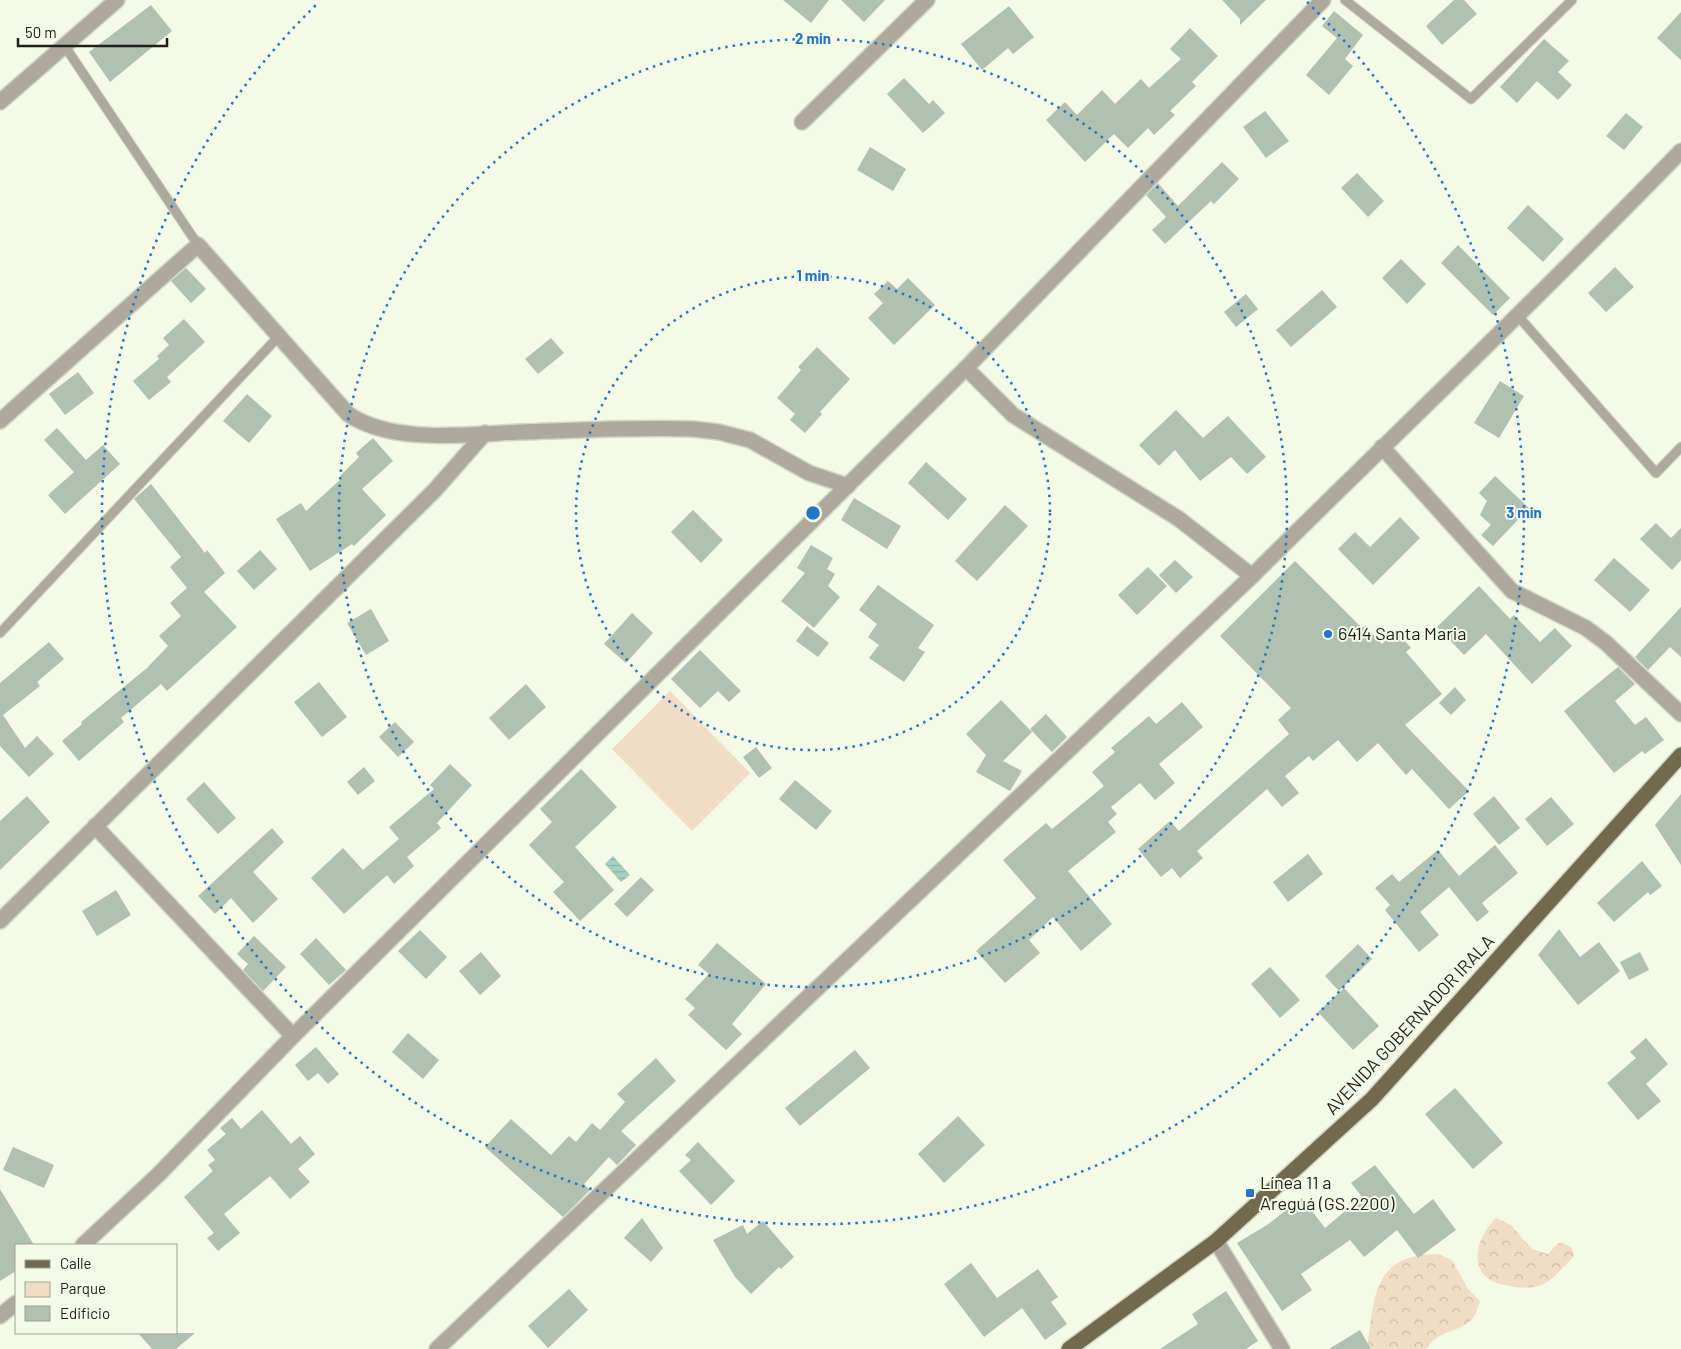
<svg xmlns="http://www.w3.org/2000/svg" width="1681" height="1349" font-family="Barlow,sans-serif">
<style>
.green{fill:#f1dcc5}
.forest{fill:url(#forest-crowns)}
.water{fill:url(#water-rules)}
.building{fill:#b0c0b1}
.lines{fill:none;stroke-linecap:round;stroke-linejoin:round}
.lane-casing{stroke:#d2d7c5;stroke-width:11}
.street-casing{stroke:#d2d7c5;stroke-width:18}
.primary-casing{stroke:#d2d7c5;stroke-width:18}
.lane{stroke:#aeaa9b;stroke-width:9}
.street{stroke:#aeaa9b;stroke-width:15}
.primary{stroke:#716a4f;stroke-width:15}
.ring{fill:none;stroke:#2475c4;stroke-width:2.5;stroke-dasharray:2.5 5}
.poi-dot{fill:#2475c4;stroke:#f4fae6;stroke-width:2}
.labels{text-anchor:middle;stroke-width:4;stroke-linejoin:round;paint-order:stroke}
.poi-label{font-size:18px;fill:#1e2019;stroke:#f4fae6;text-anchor:start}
.street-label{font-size:18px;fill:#1e2019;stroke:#f4fae6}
.centre{fill:#2475c4;stroke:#f4fae6;stroke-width:2.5}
.ring-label{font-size:15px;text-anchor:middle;font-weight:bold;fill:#2475c4;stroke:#f4fae6;stroke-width:4;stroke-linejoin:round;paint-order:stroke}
</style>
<defs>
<pattern id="forest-crowns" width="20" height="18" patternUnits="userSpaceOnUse" patternTransform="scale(1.25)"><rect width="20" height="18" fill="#f1dcc5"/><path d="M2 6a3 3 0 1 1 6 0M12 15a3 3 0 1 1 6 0" fill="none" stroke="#cebca9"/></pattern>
<pattern id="water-rules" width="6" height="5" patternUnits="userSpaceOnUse" patternTransform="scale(1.25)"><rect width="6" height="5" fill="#a6d0c2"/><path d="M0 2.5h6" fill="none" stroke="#8eb2a6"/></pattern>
</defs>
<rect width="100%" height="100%" fill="#f4fae6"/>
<path class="green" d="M670,691L750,773L692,831L612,749Z"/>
<g class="forest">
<path d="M1496,1218L1511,1225L1532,1249L1548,1254L1557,1244L1562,1242L1572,1248L1574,1256C1565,1265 1554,1280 1542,1285C1534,1288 1524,1288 1515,1287C1506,1285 1494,1284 1486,1277C1468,1260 1482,1231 1496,1218Z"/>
<path d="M1438,1254L1452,1260L1468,1289L1480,1301C1478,1306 1477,1312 1474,1316C1464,1333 1436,1329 1427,1349H1369L1368,1342C1375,1292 1375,1255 1438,1254Z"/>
</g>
<path class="water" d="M613,856L630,875L621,882L605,864Z"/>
<g class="building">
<path d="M783,0H829L811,23Z"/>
<path d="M841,0H885L864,22Z"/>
<path d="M1222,0H1266L1240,25V19Z"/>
<path d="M1454,0H1464L1477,14L1442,45L1426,26Z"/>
<path d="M151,5L172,31L110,82L89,52Z"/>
<path d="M1009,6L1034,37L1013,54L1008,48L982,70L961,44Z"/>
<path d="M1334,11L1363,35L1345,59L1353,66L1329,95L1306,75L1337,38L1322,26Z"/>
<path d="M1681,12V60L1657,38Z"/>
<path d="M1190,28L1218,56L1192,82L1196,86L1170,111L1175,115L1154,135L1148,128L1128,148L1114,134L1085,162L1046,120L1065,102L1077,115L1102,90L1115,104L1141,79L1149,88L1181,59L1170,49Z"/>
<path d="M1544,39L1569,61L1558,72L1572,85L1558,100L1537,81L1517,103L1500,87Z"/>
<path d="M904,78L929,104L933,100L945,113L923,133L887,94Z"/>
<path d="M1265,111L1289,141L1266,158L1243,127Z"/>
<path d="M1626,113L1643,127L1624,150L1606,136Z"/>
<path d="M870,147L906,169L893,191L857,170Z"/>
<path d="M1222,162L1239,179L1214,204L1211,201L1165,244L1152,230L1166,217L1146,195L1158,183L1178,206Z"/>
<path d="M1357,173L1384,201L1368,217L1341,188Z"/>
<path d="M1528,205L1564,239L1543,262L1507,228Z"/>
<path d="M1458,245L1510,298L1493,315L1441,263Z"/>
<path d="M1401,259L1426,284L1407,304L1382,278Z"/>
<path d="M1615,267L1634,287L1606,312L1588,293Z"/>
<path d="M186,268L206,289L191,303L171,281Z"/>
<path d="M908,278L935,305L894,345L868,318L883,303L874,294L888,281L897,289Z"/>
<path d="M1322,290L1337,307L1291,347L1276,330Z"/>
<path d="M1246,294L1258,309L1236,327L1224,312Z"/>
<path d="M184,319L205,342L167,377L171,382L149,400L133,381L159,359L157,356L169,345L163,338Z"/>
<path d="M551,338L564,353L538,374L525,359Z"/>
<path d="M817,347L850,379L820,412L822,414L805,433L790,420L795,414L777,398L801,370L798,367Z"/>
<path d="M78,372L94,393L65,415L49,394Z"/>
<path d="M1500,381L1524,396L1499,438L1474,423Z"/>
<path d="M247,394L272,416L249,443L223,421Z"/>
<path d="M1176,410L1203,438L1228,416L1266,457L1247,474L1231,457L1200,481L1175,450L1159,466L1139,445Z"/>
<path d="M57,428L86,460L103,445L120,464L65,514L48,495L74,472L44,440Z"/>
<path d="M373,438L393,461L362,489L386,515L354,546L352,544L310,571L276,519L301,503L306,511L342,478L340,476L359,457L356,453Z"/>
<path d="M926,462L967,499L948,520L908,483Z"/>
<path d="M1495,476L1529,508L1493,546L1481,535L1491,525L1480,515L1487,501L1479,493Z"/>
<path d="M151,484L205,553L207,550L225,573L204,592L237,627L167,691L161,684L121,718L124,722L79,761L62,741L82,724L81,722L147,668L168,646L159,636L181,616L170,603L187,588L170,567L181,557L134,499Z"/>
<path d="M854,498L901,526L887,549L841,520Z"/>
<path d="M1005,505L1028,526L977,581L955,561Z"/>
<path d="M693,510L723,540L701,563L671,532Z"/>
<path d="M1400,517L1420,538L1373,585L1338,549L1355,532L1370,547Z"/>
<path d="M1656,523L1671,538L1681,528V560L1672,570L1640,539Z"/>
<path d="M811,545L833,558L827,569L835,574L828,586L840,597L814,628L781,601L805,573L797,568Z"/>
<path d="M260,550L277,569L254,590L237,571Z"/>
<path d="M1614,558L1650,590L1630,612L1594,580Z"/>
<path d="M1175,560L1193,577L1176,593L1159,575Z"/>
<path d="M1295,561L1362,628L1365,626L1382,644L1396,631L1411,648L1406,652L1442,694L1405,725L1469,791L1449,809L1412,769L1406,775L1378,743L1357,762L1338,740L1313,761L1309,756L1285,776L1299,793L1282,807L1267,789L1197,851L1203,858L1180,878L1172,868L1161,877L1138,849L1170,821L1179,831L1289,734L1278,720L1291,708L1220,636Z"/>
<path d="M1148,567L1167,586L1137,615L1118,595Z"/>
<path d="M878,585L934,625L918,648L925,652L904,682L869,658L879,645L868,637L877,624L859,610Z"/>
<path d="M1479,586L1510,619L1514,615L1540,642L1555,628L1572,646L1532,684L1486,634L1464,655L1437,627Z"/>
<path d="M1681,607V657L1670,647L1648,670L1635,657Z"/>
<path d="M371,609L389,641L366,655L347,623Z"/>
<path d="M632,613L653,633L626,663L604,644Z"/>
<path d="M807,626L829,643L818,657L796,641Z"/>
<path d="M49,642L64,659L37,682L40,686L3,715L25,748L37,736L54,754L29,777L0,746V683Z"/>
<path d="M700,650L741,691L729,702L718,691L700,708L671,679Z"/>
<path d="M1618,667L1635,684L1615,701L1635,725L1646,717L1664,740L1645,754L1642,751L1614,773L1564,711Z"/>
<path d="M319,682L347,717L322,737L294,702Z"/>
<path d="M526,684L546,707L509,740L489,718Z"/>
<path d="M1455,687L1466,700L1451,715L1439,703Z"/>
<path d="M1001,700L1032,732L1003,761L1022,771L1010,791L976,772L986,755L966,734Z"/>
<path d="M1182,702L1203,727L1159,764L1175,783L1155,800L1140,783L1111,807L1117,814L1108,822L1116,832L1068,871L1112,924L1081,951L1053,917L1029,940L1040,953L1005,983L976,951L1036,898L1003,860L1046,823L1052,829L1104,786L1092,772L1115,752L1111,748L1149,716L1156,724Z"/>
<path d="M1046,714L1067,737L1052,752L1030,729Z"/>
<path d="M395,722L414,742L398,757L379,737Z"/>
<path d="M756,747L772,768L759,778L743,757Z"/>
<path d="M450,764L472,785L437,823L441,828L407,857L414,866L394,884L387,875L344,914L311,878L343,848L363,870L399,839L389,827L434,789L430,785Z"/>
<path d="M364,767L375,781L358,795L347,782Z"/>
<path d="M581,769L617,807L575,847L614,890L580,921L553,892L564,882L529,845L552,822L540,809Z"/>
<path d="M795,780L832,811L816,830L779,799Z"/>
<path d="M204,782L236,818L218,834L186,799Z"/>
<path d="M1681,794V865L1655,825Z"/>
<path d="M27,796L50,822L0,870V821Z"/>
<path d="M1494,796L1520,828L1499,845L1473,814Z"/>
<path d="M1551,797L1574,824L1547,846L1525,819Z"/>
<path d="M272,828L284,842L253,872L278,899L253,923L231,898L215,914L198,896Z"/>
<path d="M1495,845L1518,873L1482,903L1489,912L1477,922L1449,887L1420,912L1439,935L1419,952L1385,910L1390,905L1375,888L1392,874L1399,882L1438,850L1459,876Z"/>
<path d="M1308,854L1323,874L1288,902L1273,882Z"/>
<path d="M1642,861L1662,886L1650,895L1648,892L1614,922L1597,903Z"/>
<path d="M641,877L654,890L627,917L614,904Z"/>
<path d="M116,890L131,915L97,936L82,911Z"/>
<path d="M1559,929L1580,957L1599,942L1620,971L1578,1005L1538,955Z"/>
<path d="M420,930L447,957L426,979L398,951Z"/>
<path d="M254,936L286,967L263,991L243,970L248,964L237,954Z"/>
<path d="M316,938L346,970L329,985L300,954Z"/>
<path d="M717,943L766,984L732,1024L742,1034L726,1050L688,1015L695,1008L685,999L709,974L698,965Z"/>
<path d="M1358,944L1372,959L1339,991L1325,976Z"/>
<path d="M481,952L501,976L480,995L459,971Z"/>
<path d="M1640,952L1649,970L1629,980L1620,962Z"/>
<path d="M1270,967L1300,1000L1280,1018L1251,984Z"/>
<path d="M1344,988L1379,1026L1353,1050L1318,1012Z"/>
<path d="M408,1033L439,1060L423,1079L392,1052Z"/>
<path d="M1646,1038L1668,1064L1646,1084L1661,1101L1638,1120L1607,1083L1636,1058L1630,1052Z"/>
<path d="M316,1047L339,1074L328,1084L318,1073L308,1081L295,1065Z"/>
<path d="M855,1050L870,1068L800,1126L785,1108Z"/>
<path d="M656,1058L676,1081L621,1131L636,1145L617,1165L609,1157L584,1184L590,1190L563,1217L485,1147L511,1119L551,1155L569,1136L576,1142L592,1123L600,1130L625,1102L617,1094Z"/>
<path d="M1455,1088L1503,1143L1473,1169L1425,1114Z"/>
<path d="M262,1110L291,1144L300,1136L315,1154L298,1169L310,1182L290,1199L270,1176L224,1214L240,1233L218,1251L207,1238L214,1233L184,1197L213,1171L208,1165L215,1160L207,1150L226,1134L220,1128L232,1118L241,1129Z"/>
<path d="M958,1116L985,1145L944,1183L918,1154Z"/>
<path d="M698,1142L735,1181L711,1205L679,1171L691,1160L685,1155Z"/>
<path d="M13,1147L54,1165L44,1188L3,1170Z"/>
<path d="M1375,1165L1414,1214L1433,1199L1456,1230L1418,1258L1397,1230L1364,1257L1350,1240L1301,1274L1312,1290L1282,1311L1237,1243L1267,1225L1302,1198L1325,1228L1362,1197L1351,1183Z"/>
<path d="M0,1189L34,1245H16V1271L0,1281Z"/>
<path d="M642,1218L663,1248L651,1262L624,1238Z"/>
<path d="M763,1221L794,1257L781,1269L779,1267L751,1294L735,1277L713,1240L743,1225L747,1234Z"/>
<path d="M971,1263L997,1298L1038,1269L1058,1297L1051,1302L1067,1324L1045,1340L1022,1308L984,1337L944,1284Z"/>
<path d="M569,1289L588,1310L548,1348L528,1326Z"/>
<path d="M1226,1291L1258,1341L1246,1349H1160L1198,1324L1192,1314Z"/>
<path d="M1360,1330L1371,1349H1329Z"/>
<path d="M138,1333H195L176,1349H152Z"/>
</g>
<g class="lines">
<defs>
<g id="lane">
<path d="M1345,0L1471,99L1572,0"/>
<path d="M64,45L198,245"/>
<path d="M1518,316L1656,473L1681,447"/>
<path d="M0,633L279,336"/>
</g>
<g id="street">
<path d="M0,102L117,0"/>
<path d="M802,122L927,0"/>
<path d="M966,368L1013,415L1179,519L1252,576"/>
<path d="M0,421L198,245L348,414C393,445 470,434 522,432C579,430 636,427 693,429L719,432L750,440L809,473L848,486"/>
<path d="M1382,447L1512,591L1586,628L1606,643L1681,714"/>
<path d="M95,826L293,1036"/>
<path d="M0,921L435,490L485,433"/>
<path d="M1216,1241L1282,1349"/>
<path d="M83,1245L158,1175L293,1036L966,368L1323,0"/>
<path d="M0,1316L16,1303"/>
<path d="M437,1349L1252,576C1395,434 1541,296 1681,151"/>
</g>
<path id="primary" d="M1069,1349L1216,1241L1372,1099L1681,755"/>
</defs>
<use href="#lane" class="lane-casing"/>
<use href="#street" class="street-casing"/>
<use href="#primary" class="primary-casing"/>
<use href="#lane" class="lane"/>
<use href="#street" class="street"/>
<use href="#primary" class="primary"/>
</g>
<g class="ring">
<circle cx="813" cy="513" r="237"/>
<circle cx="813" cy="513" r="474"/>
<path d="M1307 2A711 711 0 1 1 319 2"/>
</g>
<g class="poi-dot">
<circle cx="1328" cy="634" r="5"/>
<rect x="1245" y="1188" width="10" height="10" rx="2.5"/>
</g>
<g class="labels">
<g class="poi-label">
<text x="1338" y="640">6414 Santa Maria</text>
<text x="1260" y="1189">Línea 11 a<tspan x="1260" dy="21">Areguá (GS.2200)</tspan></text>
</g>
<g class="street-label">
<text transform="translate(1410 1025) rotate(-47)" y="6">AVENIDA GOBERNADOR IRALA</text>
</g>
</g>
<circle cx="813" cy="513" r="8" class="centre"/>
<g class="ring-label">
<text x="813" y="44">2 min</text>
<text x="813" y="281">1 min</text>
<text x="1524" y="518">3 min</text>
</g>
<rect x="15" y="1244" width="162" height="90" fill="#f4fae6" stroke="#9ea394"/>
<rect x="25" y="1260" width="25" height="8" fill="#716a4f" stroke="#9ea394"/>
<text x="60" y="1269" font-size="15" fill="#1e2019">Calle</text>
<rect x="25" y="1282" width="25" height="15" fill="#f1dcc5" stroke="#9ea394"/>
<text x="60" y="1294" font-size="15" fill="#1e2019">Parque</text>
<rect x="25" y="1306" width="25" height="15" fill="#b0c0b1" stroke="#9ea394"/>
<text x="60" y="1319" font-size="15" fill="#1e2019">Edificio</text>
<path d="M18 38v8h149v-8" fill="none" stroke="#1e2019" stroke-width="2.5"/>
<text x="25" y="38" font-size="15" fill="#1e2019" stroke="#f4fae6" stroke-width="4" paint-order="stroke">50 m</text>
</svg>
